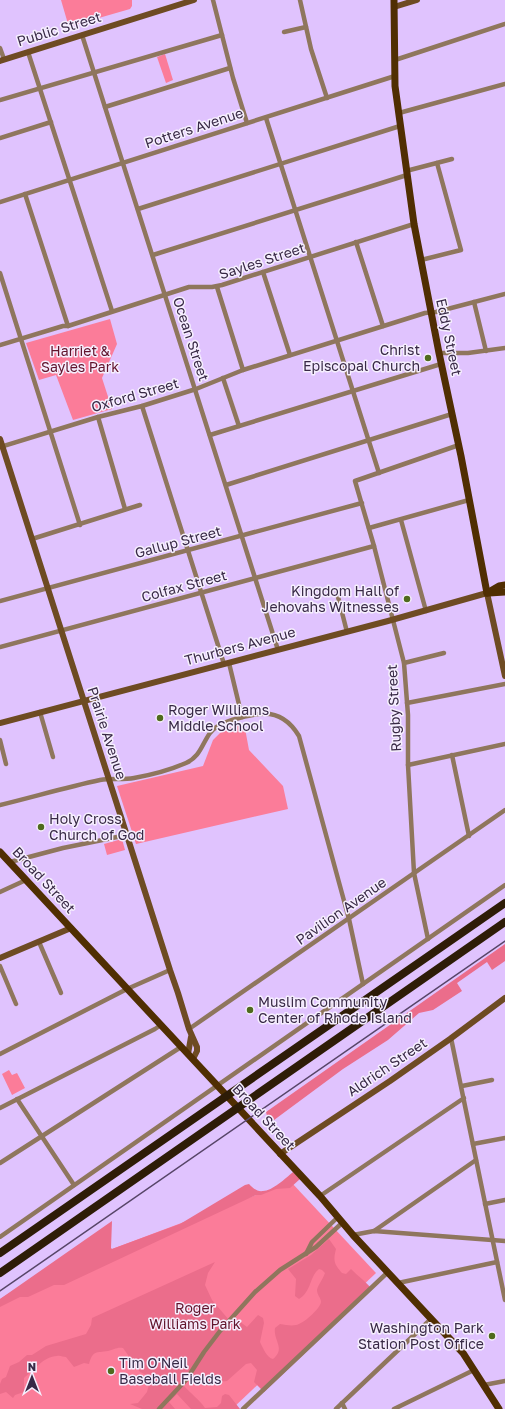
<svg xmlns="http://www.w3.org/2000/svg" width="505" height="1409" font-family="'Golos Text',sans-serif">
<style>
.green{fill:#fb7c99}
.forest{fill:#eb6d8b}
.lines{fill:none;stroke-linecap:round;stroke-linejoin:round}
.street{stroke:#8f765d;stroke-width:4.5}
.secondary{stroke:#6e4b23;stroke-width:6}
.primary{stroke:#502e02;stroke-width:7}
.highway{stroke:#2e1c07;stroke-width:8}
.rail{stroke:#574568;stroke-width:1.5}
.poi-dot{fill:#4f6a1d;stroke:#f6effe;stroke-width:1.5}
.labels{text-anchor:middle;stroke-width:3;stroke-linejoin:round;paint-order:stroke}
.street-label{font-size:14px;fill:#382946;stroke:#f6effe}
.poi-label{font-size:14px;fill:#382946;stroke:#f6effe;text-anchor:start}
.park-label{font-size:14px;fill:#62132c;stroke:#f6effe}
</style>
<rect width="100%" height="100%" fill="#e0c3fe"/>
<g class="green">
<path d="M61,0H132V6L130,9L71,26L68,24Z"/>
<path d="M165,54L173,80L166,83L157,57Z"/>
<path d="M110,319L117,344L102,378L112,409L73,420L56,375L39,380L26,343Z"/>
<path d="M244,723L249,750L283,786L288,809L136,844L117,786L203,766L213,740L224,729Z"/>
<path d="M122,839L125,850L107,855L104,844Z"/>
<path d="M9,1070L12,1075L17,1073L25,1088L12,1095L2,1074Z"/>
<path d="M291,1182L376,1273L232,1409H0V1299L32,1279Z"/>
</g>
<g class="forest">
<path d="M505,944V961L492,970L487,962L457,983L462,991L433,1010L419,1013L388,1040L343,1069L270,1123H265L268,1120L266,1112Z"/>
<path d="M293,1172L300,1179L290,1188L276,1189L261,1195H256L64,1285H54L28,1297H20L0,1307V1299L112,1221L111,1248L112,1249L180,1224L245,1185L249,1184C253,1188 257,1192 263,1191C272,1191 286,1178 293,1172Z"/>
<path d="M329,1239L336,1249C333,1261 334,1264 342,1273L346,1274L351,1269C358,1276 365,1281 372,1289L368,1293L264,1392L254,1382L257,1370L251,1363L246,1364L227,1381L202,1384L191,1377L184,1386C191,1394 199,1399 205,1408L217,1407L221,1403L222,1396L225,1394L229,1395L240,1409H191L177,1394L169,1402L175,1409H142L130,1404L138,1403L147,1392L151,1377L140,1372L123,1348C116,1347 114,1350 108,1351C96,1353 93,1350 89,1364L84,1363L74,1367L66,1357C63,1357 60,1355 57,1356C44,1356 33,1371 24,1378V1392L15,1395L13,1398L6,1392L0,1394V1384L2,1379L6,1377L10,1366L19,1362L27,1355H32L46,1346L86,1334L91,1325L92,1318L215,1262L208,1273L205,1285L212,1300L229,1320L235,1318L247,1327L258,1315L263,1318L264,1323L260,1342C263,1348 267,1358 273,1359C286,1348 273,1341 275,1328L280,1324C286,1325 291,1326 296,1325C303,1324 320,1309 321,1302C321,1298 317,1295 317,1290C318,1285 323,1279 325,1273L322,1270L319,1269C309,1277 312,1291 299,1299L295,1296L296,1279L288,1269L311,1255Z"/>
</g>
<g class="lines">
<g class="street">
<path d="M213,0L233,78L247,123"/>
<path d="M300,0L311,49L327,98"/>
<path d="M284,32L306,27"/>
<path d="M82,35L278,650"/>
<path d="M0,48L4,59"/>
<path d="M28,52L112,311"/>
<path d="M395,60L505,24"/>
<path d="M0,100L222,35"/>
<path d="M105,107L230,68"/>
<path d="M399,113L505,84"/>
<path d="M266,118L379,473"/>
<path d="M0,138L51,122"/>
<path d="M406,171L452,159"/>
<path d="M25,194L68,326"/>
<path d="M0,202L395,76"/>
<path d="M138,209L400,126"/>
<path d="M356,242L383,326"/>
<path d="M153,255L407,175"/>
<path d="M421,260L461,250L437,163"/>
<path d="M263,272L290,355"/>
<path d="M0,273L80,525"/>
<path d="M217,287L243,370"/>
<path d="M474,302L486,351"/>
<path d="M0,345L63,326H68L189,287H212L222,285L414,224"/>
<path d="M439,353H468L505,348"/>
<path d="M223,378L239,426"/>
<path d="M142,406L224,664"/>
<path d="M98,417L125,509"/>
<path d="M210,435L441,364"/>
<path d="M0,447L98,417L142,406L196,389L243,370L425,313L436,312L505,294"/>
<path d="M226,485L452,414"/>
<path d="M401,520L426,611"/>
<path d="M369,528L469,500"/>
<path d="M32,539L140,505"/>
<path d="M337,593L347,632"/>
<path d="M0,601L362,503"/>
<path d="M0,647L374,546"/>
<path d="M229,663L242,717"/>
<path d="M404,663L444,653"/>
<path d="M407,703L505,684"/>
<path d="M40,712L53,757"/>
<path d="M0,740L6,764"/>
<path d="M452,755L469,836"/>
<path d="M408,765L505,744"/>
<path d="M0,805C33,797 67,787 100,780C111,778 123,780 134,778C151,775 170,770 186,763C200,757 202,744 210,733C217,722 247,715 260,714C278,712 290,721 299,736L349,919L363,984"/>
<path d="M10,862L63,848L127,835"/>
<path d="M0,892L26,880"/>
<path d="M428,939L414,873L408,765V715L404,663L374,546L355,481L459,445"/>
<path d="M39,942L61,993"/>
<path d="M0,966L16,1004"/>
<path d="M189,1029L505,810"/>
<path d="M451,1038L505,1300"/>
<path d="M0,1054L127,989L170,970"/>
<path d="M462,1086L492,1080"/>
<path d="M17,1099L74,1185"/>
<path d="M0,1108L155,1029L161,1025"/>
<path d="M473,1144L505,1138"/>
<path d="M0,1163L181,1047"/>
<path d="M320,1196L464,1098"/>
<path d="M485,1204L505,1200"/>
<path d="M374,1231L476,1160"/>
<path d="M353,1235L374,1231L505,1241"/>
<path d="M0,1237L505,885"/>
<path d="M306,1254L312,1242L338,1217"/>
<path d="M398,1283L497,1262"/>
<path d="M484,1385L505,1381"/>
<path d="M342,1403L345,1409"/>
<path d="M159,1409L186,1380L204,1352L220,1331L255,1292L280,1270L316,1247L342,1223"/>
<path d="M243,1409L388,1272"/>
<path d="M336,1409L431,1319"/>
<path d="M394,1409L474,1370"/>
</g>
<g class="secondary">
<path d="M394,7L417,0"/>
<path d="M0,61L194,0"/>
<path d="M0,439L170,970L178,993L189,1029L197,1047V1051L193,1059"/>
<path d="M0,723L388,621L487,593L505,676"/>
<path d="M0,958L71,928"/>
<path d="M188,1054L191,1037"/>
<path d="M280,1154L390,1081L450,1039L505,998"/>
</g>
<g class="primary">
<path d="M394,0L395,86L414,224L439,353L461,456L487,593"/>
<path d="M487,593L499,586L505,585"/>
<path d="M489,593L505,592"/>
<path d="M0,852L320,1196L353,1235L463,1353L499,1409"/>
</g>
<g class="highway">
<path d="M0,1253L505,903"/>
<path d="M0,1273L505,922"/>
</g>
<path class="rail" d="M0,1291L505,941"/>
</g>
<g class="poi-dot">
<circle cx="428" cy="358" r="4"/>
<circle cx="407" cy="599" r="4"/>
<circle cx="160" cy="718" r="4"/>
<circle cx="41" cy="827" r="4"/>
<circle cx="250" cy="1010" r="4"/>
<circle cx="492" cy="1336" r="4"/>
<circle cx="111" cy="1371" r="4"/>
</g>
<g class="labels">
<g class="street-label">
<text transform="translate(59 29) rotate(-17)" y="5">Public Street</text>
<text transform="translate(194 128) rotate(-18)" y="5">Potters Avenue</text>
<text transform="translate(262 261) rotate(-18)" y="5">Sayles Street</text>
<text transform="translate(449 337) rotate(78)" y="5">Eddy Street</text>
<text transform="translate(191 339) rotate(72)" y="5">Ocean Street</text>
<text transform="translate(135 395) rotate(-16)" y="5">Oxford Street</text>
<text transform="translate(178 542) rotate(-15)" y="5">Gallup Street</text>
<text transform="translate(184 586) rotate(-15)" y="5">Colfax Street</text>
<text transform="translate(240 646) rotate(-15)" y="5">Thurbers Avenue</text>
<text transform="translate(394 708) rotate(-93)" y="5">Rugby Street</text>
<text transform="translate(107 733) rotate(72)" y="5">Prairie Avenue</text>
<text transform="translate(44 880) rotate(47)" y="5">Broad Street</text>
<text transform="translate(341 911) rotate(-35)" y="5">Pavilion Avenue</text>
<text transform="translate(387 1067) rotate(-34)" y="5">Aldrich Street</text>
<text transform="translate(264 1117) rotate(47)" y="5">Broad Street</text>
</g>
<g class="poi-label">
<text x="420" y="355" text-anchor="end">Christ<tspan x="420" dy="16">Episcopal Church</tspan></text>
<text x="399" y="596" text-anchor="end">Kingdom Hall of<tspan x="399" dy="16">Jehovahs Witnesses</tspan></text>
<text x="168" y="715">Roger Williams<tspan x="168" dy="16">Middle School</tspan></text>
<text x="49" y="824">Holy Cross<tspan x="49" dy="16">Church of God</tspan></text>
<text x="258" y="1007">Muslim Community<tspan x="258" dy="16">Center of Rhode Island</tspan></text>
<text x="484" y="1333" text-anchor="end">Washington Park<tspan x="484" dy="16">Station Post Office</tspan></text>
<text x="119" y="1368">Tim O'Neil<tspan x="119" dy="16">Baseball Fields</tspan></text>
</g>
<g class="park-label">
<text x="80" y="356">Harriet &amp;<tspan x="80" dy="16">Sayles Park</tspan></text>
<text x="195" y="1313">Roger<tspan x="195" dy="16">Williams Park</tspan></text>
</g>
</g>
<g transform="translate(32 1377)" stroke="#f6effe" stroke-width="3" paint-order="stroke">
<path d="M0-3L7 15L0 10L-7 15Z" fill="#382946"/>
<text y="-6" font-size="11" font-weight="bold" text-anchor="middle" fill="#382946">N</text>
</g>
</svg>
